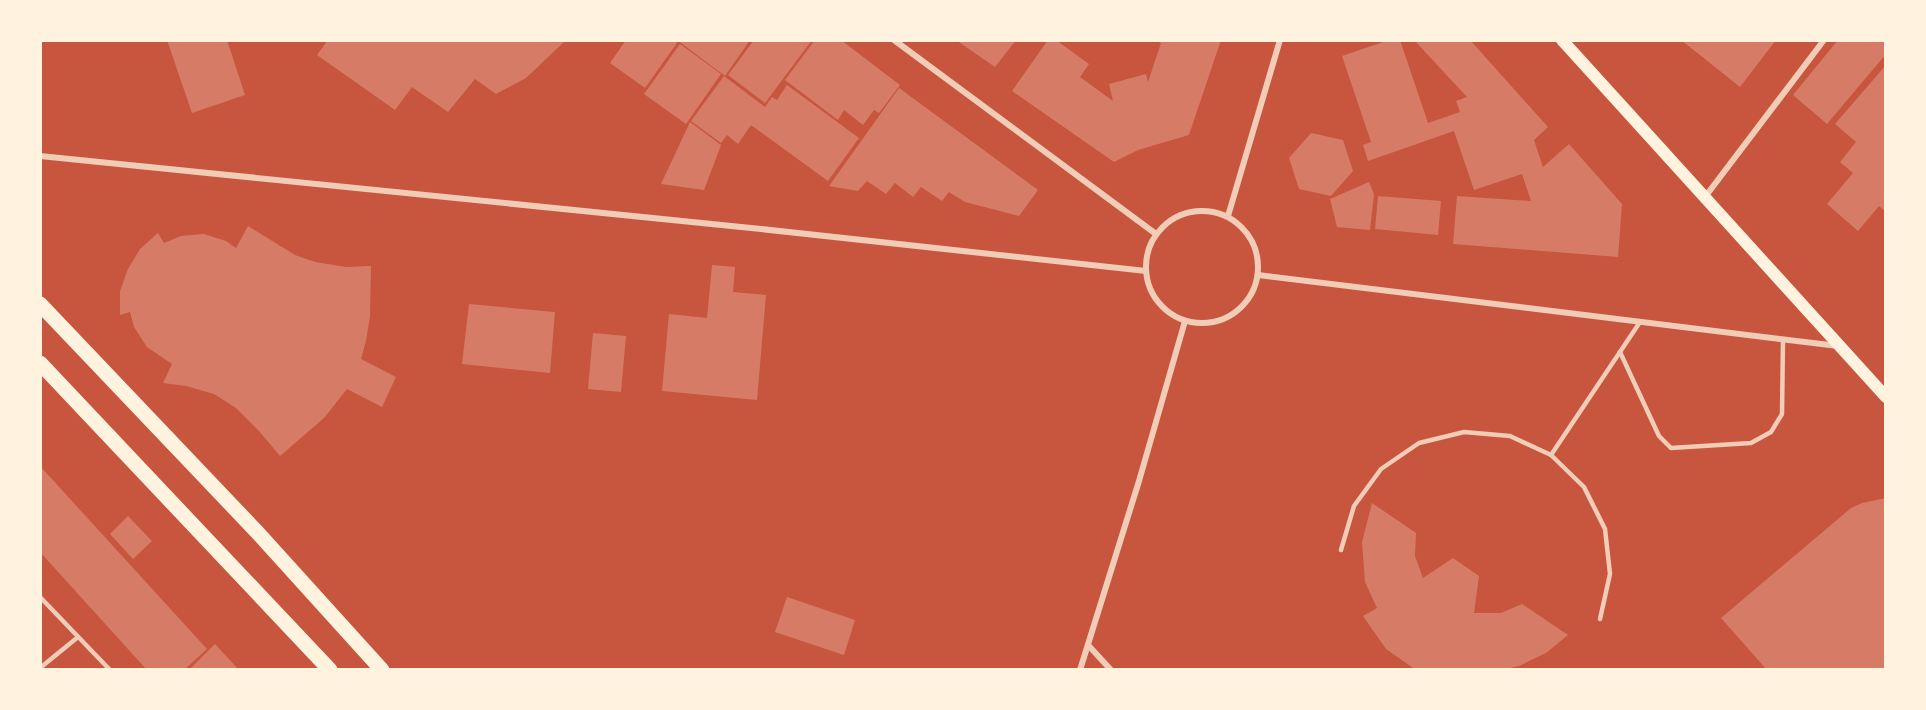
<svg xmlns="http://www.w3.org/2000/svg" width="1926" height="710" font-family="Commissioner,sans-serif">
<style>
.building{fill:#d67c66}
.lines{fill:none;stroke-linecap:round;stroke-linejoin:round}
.service{stroke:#f1ccb7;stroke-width:4.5}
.minor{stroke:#f1ccb7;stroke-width:6}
.secondary{stroke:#fff3e0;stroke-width:12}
.primary{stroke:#fff3e0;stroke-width:15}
</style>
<rect width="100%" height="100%" fill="#c8553d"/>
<g class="building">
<path d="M167,40H227L245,95L192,113Z"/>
<path d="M328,40H566L526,78L496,94L475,79L448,112L412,87L395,110L317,55Z"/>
<path d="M626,40H674L677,43L645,88L610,63Z"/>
<path d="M677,40H750L725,76Z"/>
<path d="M754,40H812L765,103L728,75Z"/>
<path d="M815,40H841L900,85L879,113L874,110L863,125L844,110L838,120L785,80Z"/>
<path d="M956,40H1016L995,67Z"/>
<path d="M1048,40H1056L1089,64L1080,77L1113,101L1109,84L1146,74L1148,82L1161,43L1155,40H1221L1189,135L1138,150L1114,162L1012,91Z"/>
<path d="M1389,40H1400L1428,123L1460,112L1456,101L1467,97L1414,40H1470L1548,127L1534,140L1543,167L1569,144L1622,204L1618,257L1453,244L1457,196L1531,201L1522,174L1474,190L1454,131L1368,161L1363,145L1371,142L1342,56Z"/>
<path d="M1681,40H1776L1740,87Z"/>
<path d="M1838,40H1886V54L1827,124L1793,95Z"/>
<path d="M680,44L721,74L686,124L644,94Z"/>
<path d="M1886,65V212L1879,206L1858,231L1827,204L1853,173L1840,162L1856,142L1835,124Z"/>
<path d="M724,76L765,107L772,97L777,100L787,85L859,138L828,181L751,125L738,144L727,135L721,143L691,121Z"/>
<path d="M899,88L1038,190L1019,216L965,202L949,192L942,201L921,187L913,197L895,183L886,194L867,181L858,191L829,186Z"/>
<path d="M690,122L721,145L704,190L661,184Z"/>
<path d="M1311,133L1343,140L1353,171L1331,196L1299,189L1289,158Z"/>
<path d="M1369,182L1374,194L1370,230L1337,227L1330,199Z"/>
<path d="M1378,196L1441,201L1438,235L1375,229Z"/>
<path d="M248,226L295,255L315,262L346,267L371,266L370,316L366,341L361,359L396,377L382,407L347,389L324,418L280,456L259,431L236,408L214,394L186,386L163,383L172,364L147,347L134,327L130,312L120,315V291L128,269L140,249L158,233L164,243L181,236L204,234L226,241L236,248Z"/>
<path d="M712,265L735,267L733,292L766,295L757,400L662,391L669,314L707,318Z"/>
<path d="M469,304L555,312L550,373L462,364Z"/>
<path d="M593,333L626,336L621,392L588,389Z"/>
<path d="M40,466L207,649L184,670H147L40,552Z"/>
<path d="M1886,498V670H1767L1721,618L1851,508L1862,503Z"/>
<path d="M1372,503L1416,533L1415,556L1423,578L1453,558L1479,576L1474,613H1501L1522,604L1568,635L1546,653L1519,666L1502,670H1416L1386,649L1363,616L1377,608L1365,582L1362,542Z"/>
<path d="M128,516L152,541L133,559L110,534Z"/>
<path d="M787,597L855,620L844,655L775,632Z"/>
<path d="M215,644L239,670H189Z"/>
</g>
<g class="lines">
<g class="service">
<path d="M1620,352L1659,436L1671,448L1751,443L1771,432L1782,414L1783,340"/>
<path d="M1551,455L1640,322"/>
<path d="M1341,550L1354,506L1381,469L1419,443L1464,432L1510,436L1551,455L1584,487L1605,529L1610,574L1600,619"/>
<path d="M40,597L110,670"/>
<path d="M40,668L78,637"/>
</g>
<g class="minor">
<path d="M894,40L1156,234"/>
<path d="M40,156L761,229L1146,271"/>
<path d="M1705,197L1824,40"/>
<circle cx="1202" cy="267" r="56"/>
<path d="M1228,216L1280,40"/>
<path d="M1258,275L1838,346"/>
<path d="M1088,645L1111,670"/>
<path d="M1080,670L1139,481L1185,321"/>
</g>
<path class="secondary" d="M1562,40L1886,397"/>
<g class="primary">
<path d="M40,304L258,533L382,670"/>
<path d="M40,363L330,670"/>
</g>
</g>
<rect width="1926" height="710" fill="none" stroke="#fff3e0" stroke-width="84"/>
</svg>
